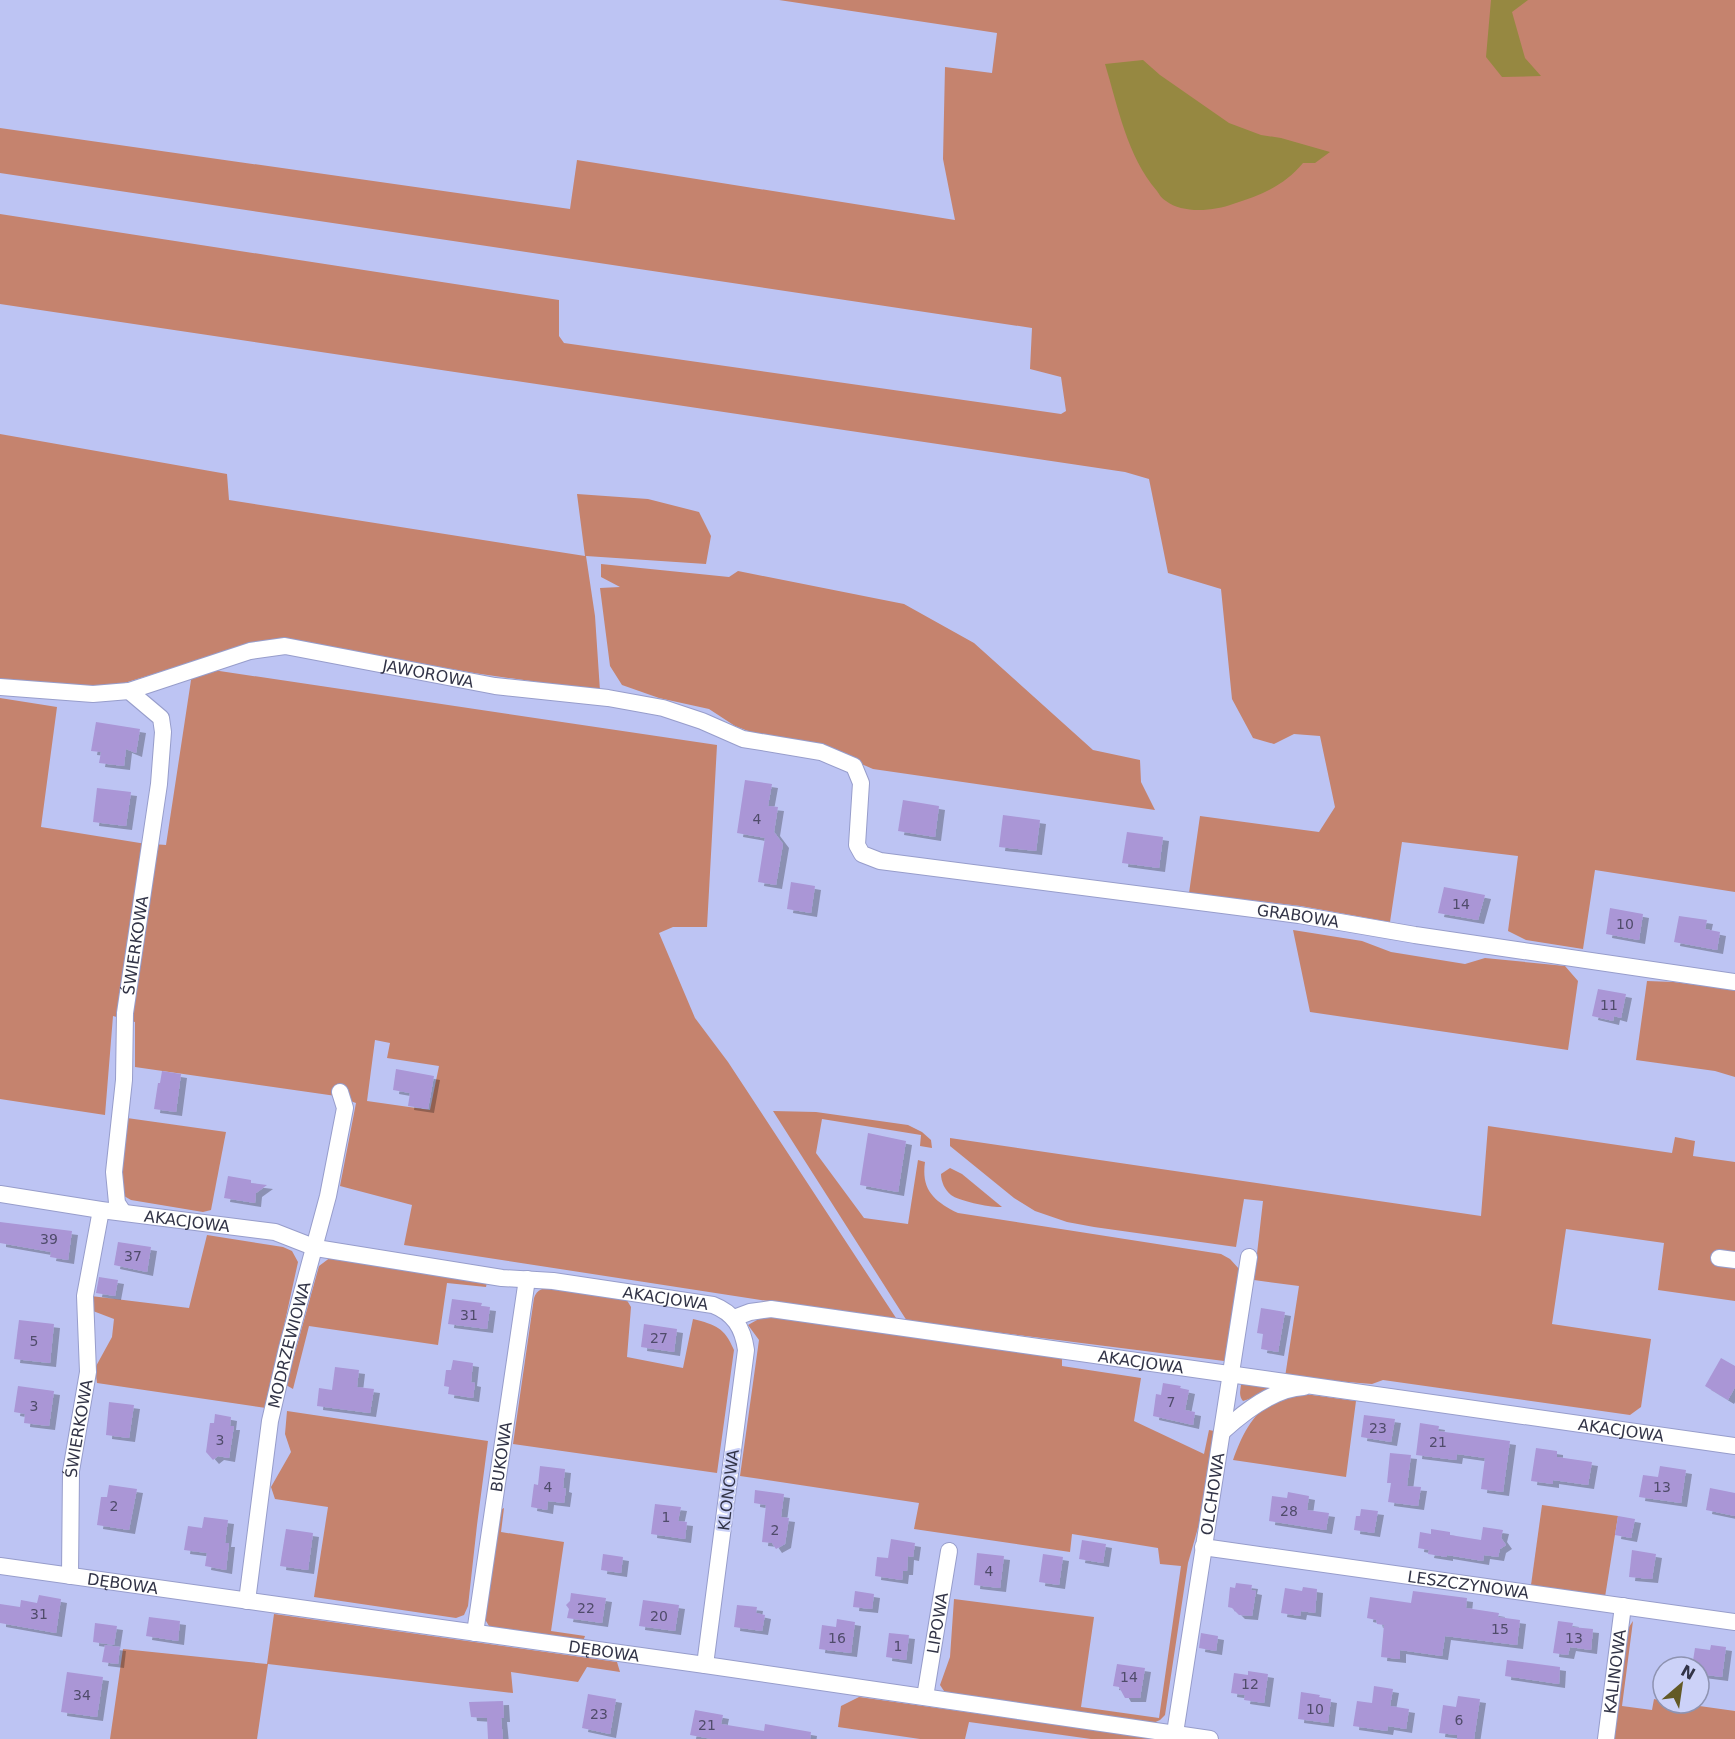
<svg xmlns="http://www.w3.org/2000/svg" width="1735" height="1739" font-family="'DejaVu Sans',sans-serif">
<style>
.green{fill:#c5836e;fill-rule:evenodd}
.water{fill:#968841}
.building{fill:#aa96d6;filter:url(#shadow)}
.lines{fill:none;stroke-linecap:round;stroke-linejoin:round}
.street-casing{stroke:#979dcb;stroke-width:18}
.street{stroke:#fff;stroke-width:16}
.labels{text-anchor:middle;stroke-width:4.5;stroke-linejoin:round;paint-order:stroke}
.number-label{font-size:14px;fill:#504c6b}
.street-label{font-size:16px;fill:#323447;stroke:#ccd2f8}
</style>
<defs>
<filter id="shadow"><feDropShadow dx="6" dy="4" stdDeviation="0" flood-color="#0004"/></filter>
</defs>
<rect width="100%" height="100%" fill="#bdc4f3"/>
<g class="green">
<path d="M779,0H1735V892L1595,870L1583,949L1526,940L1508,931L1518,856L1402,842L1390,922L1301,906L1189,893L1200,816L1319,832L1335,807L1320,736L1294,734L1274,744L1253,738L1232,699L1221,589L1168,573L1149,479L1125,472L0,304V214L559,300V336L564,343L1061,414L1066,411L1061,377L1030,369L1032,328L0,173V128L570,209L577,160L955,220L943,159L945,67L992,73L997,33Z"/>
<path d="M0,434L227,474L229,500L585,556L577,494L648,499L699,512L711,536L706,564L586,556L595,616L600,691L474,673L293,641L218,654L118,685L80,688L0,679Z"/>
<path d="M601,564L729,577L738,571L904,604L974,643L1093,750L1140,760L1141,782L1155,810L873,769L850,759L756,734L735,726L709,709L659,698L622,685L610,666L600,588L620,587L601,577Z"/>
<path d="M193,667L717,745L707,927H673L659,933L695,1018L728,1062L898,1321L404,1245L412,1205L340,1186L356,1103L336,1096L135,1067V1022L113,1016L105,1115L0,1099V698L57,707L41,827L140,843L166,845ZM375,1040L390,1043L387,1058L439,1066L430,1110L367,1101Z"/>
<path d="M1293,930L1362,941L1391,952L1465,964L1485,958L1565,966L1578,981L1568,1050L1310,1012Z"/>
<path d="M1647,981L1674,982L1735,990V1077L1715,1071L1636,1060Z"/>
<path d="M773,1111L816,1112L908,1125L922,1132L931,1140L932,1148L920,1146L921,1135L822,1119L816,1153L864,1218L908,1224L918,1160L925,1162C921,1190 934,1201 958,1213L1221,1254L1230,1259L1240,1270L1232,1362L907,1321Z"/>
<path d="M127,1118L226,1132L211,1210L203,1212L131,1200L124,1196L120,1174Z"/>
<path d="M1488,1126L1672,1153L1675,1137L1695,1141L1693,1156L1735,1162V1301L1658,1290L1664,1243L1566,1229L1552,1324L1651,1339L1641,1407L1630,1415L1383,1380L1372,1384L1285,1377L1299,1286L1254,1280L1263,1201L1244,1199L1236,1247L1094,1227L1067,1222L1035,1211L1014,1198L950,1146V1138L1481,1216Z"/>
<path d="M950,1168L962,1174L1002,1207C992,1208 959,1201 951,1195C945,1190 941,1182 941,1174Z"/>
<path d="M207,1235L283,1247L292,1251L298,1262L266,1408L97,1383L95,1368L112,1337L114,1319L93,1311L91,1296L189,1308Z"/>
<path d="M331,1257L487,1282L486,1287L447,1283L438,1345L309,1326L293,1389L286,1385L319,1266Z"/>
<path d="M552,1286L625,1297L631,1307L627,1357L683,1368L693,1319C716,1325 724,1327 734,1350L717,1473L513,1444L534,1298C537,1289 544,1288 552,1286Z"/>
<path d="M766,1315L1062,1355V1366L1141,1378L1134,1421L1204,1454L1209,1430L1219,1432L1203,1510L1188,1563L1165,1715L1160,1720L1151,1724L946,1694L940,1685L950,1657L954,1599L1094,1617L1081,1707L1159,1718L1181,1566L1160,1564L1158,1548L1072,1534L1070,1552L914,1529L919,1503L740,1476L759,1340L748,1325Z"/>
<path d="M1245,1383L1261,1384L1268,1388L1255,1397L1243,1401C1239,1396 1240,1392 1241,1385Z"/>
<path d="M1312,1395L1356,1401L1346,1477L1233,1460C1243,1432 1257,1404 1287,1396C1295,1394 1304,1395 1312,1395Z"/>
<path d="M287,1411L488,1441L477,1525L468,1606L464,1615L456,1618L314,1597L328,1507L275,1499L271,1487L291,1452L285,1434Z"/>
<path d="M1542,1505L1618,1516L1605,1597L1531,1585Z"/>
<path d="M504,1508L501,1532L564,1542L551,1631L585,1636L582,1644L514,1633L489,1626L483,1616L498,1511Z"/>
<path d="M274,1614L617,1662L620,1672L587,1667L578,1682L511,1672L513,1693L268,1664L257,1739H110L123,1649L267,1664Z"/>
<path d="M1633,1621L1622,1706L1652,1710L1654,1699L1663,1701V1703H1678L1735,1711V1739H1611L1627,1630Z"/>
<path d="M859,1697L1158,1739H1091L969,1722L965,1739H920L838,1727L841,1706Z"/>
</g>
<g class="water">
<path d="M1491,0H1528L1512,12L1525,58L1541,76L1502,77L1486,57Z"/>
<path d="M1143,60L1160,75L1229,123L1261,135L1281,138L1330,152L1315,163H1303C1284,186 1261,195 1233,204C1214,211 1183,214 1166,201C1162,199 1159,194 1157,191C1127,156 1118,107 1105,64Z"/>
</g>
<g class="building">
<path d="M96,722L140,729L136,753L126,749L124,766L99,763L101,752L91,751Z"/>
<path d="M745,780L772,784L768,806L778,807L774,832L783,844L776,885L758,882L765,838L737,833Z"/>
<path d="M97,788L131,792L126,826L93,822Z"/>
<path d="M903,800L939,806L935,837L898,831Z"/>
<path d="M1003,815L1040,820L1036,851L999,847Z"/>
<path d="M1127,832L1163,837L1159,868L1122,863Z"/>
<path d="M791,882L815,886L811,913L787,909Z"/>
<path d="M1444,887L1485,895L1478,920L1438,913Z"/>
<path d="M1610,908L1643,914L1639,940L1606,934Z"/>
<path d="M1679,916L1707,920L1705,929L1720,932L1717,950L1674,942Z"/>
<path d="M1598,989L1626,994L1621,1018L1614,1016L1613,1021L1592,1016Z"/>
<path d="M396,1069L434,1076L428,1109L408,1106L410,1093L393,1090Z"/>
<path d="M162,1071L181,1074L176,1112L154,1109L158,1083H160Z"/>
<path d="M868,1133L906,1141L898,1192L860,1185Z"/>
<path d="M228,1176L251,1180V1183L267,1185L256,1193L255,1203L224,1198Z"/>
<path d="M0,1222L72,1231L68,1260L50,1257L51,1252L0,1243Z"/>
<path d="M118,1242L151,1247L147,1272L114,1265Z"/>
<path d="M99,1277L118,1280L115,1296L96,1293Z"/>
<path d="M452,1299L482,1303L481,1306L490,1307L487,1329L448,1324Z"/>
<path d="M1261,1308L1285,1312L1278,1352L1261,1349L1263,1334L1257,1333Z"/>
<path d="M19,1320L54,1324L50,1363L14,1359Z"/>
<path d="M644,1324L677,1329L674,1352L641,1347Z"/>
<path d="M1721,1358L1735,1366V1387L1728,1400L1705,1386Z"/>
<path d="M453,1360L473,1363L471,1382L475,1383L473,1398L448,1394L449,1387L444,1386L446,1370H451Z"/>
<path d="M335,1367L359,1370L357,1387L374,1389L370,1413L317,1406L319,1388L332,1390Z"/>
<path d="M1163,1383L1181,1386L1180,1388L1189,1390L1185,1410L1195,1412L1193,1425L1153,1416L1156,1394L1161,1395Z"/>
<path d="M18,1386L54,1391L49,1426L24,1423L25,1414L14,1412Z"/>
<path d="M109,1402L134,1405L129,1438L106,1435Z"/>
<path d="M215,1414L231,1417L230,1426H234L229,1458L218,1456L213,1460L206,1452L210,1423H214Z"/>
<path d="M1364,1415L1395,1419L1391,1442L1361,1437Z"/>
<path d="M1420,1423L1439,1426L1438,1431L1510,1441L1503,1492L1481,1489L1485,1458L1457,1454L1456,1460L1416,1455Z"/>
<path d="M1536,1448L1557,1451V1457L1592,1462L1588,1485L1553,1480V1484L1531,1481Z"/>
<path d="M1390,1453L1411,1455L1407,1486L1421,1487L1418,1506L1388,1502L1391,1483H1387Z"/>
<path d="M540,1466L565,1469L563,1488L566,1489L564,1503L548,1501L547,1510L531,1507L534,1484L538,1485Z"/>
<path d="M1660,1466L1686,1470L1681,1503L1639,1497L1643,1475L1658,1477Z"/>
<path d="M109,1485L137,1489L129,1530L97,1525L101,1497H107Z"/>
<path d="M1710,1488L1735,1493V1516L1706,1510Z"/>
<path d="M755,1490L784,1494L781,1517L789,1518L785,1544L776,1549L772,1543L762,1542L766,1505L754,1503Z"/>
<path d="M1288,1492L1309,1496L1307,1510L1329,1513L1326,1530L1269,1521L1272,1496L1287,1498Z"/>
<path d="M655,1504L681,1507L678,1521L687,1522L685,1539L651,1534Z"/>
<path d="M1361,1509L1378,1511L1374,1533L1354,1530L1356,1516H1360Z"/>
<path d="M1618,1516L1635,1519L1631,1538L1615,1535Z"/>
<path d="M204,1517L228,1520L225,1543H229L226,1570L205,1566L207,1553L184,1550L188,1526L202,1528Z"/>
<path d="M1483,1527L1503,1530L1501,1538L1506,1545L1500,1549L1498,1557L1484,1555L1483,1561L1447,1555V1557L1428,1554L1429,1550L1418,1548L1420,1532L1431,1534V1529L1450,1532V1535L1481,1540Z"/>
<path d="M286,1529L313,1533L308,1570L280,1566Z"/>
<path d="M891,1539L915,1543L913,1557L908,1556L907,1571H903L902,1580L875,1576L877,1557L888,1558Z"/>
<path d="M1082,1540L1106,1544L1103,1563L1079,1559Z"/>
<path d="M1632,1550L1656,1554L1652,1579L1629,1577Z"/>
<path d="M977,1553L1004,1556L1000,1588L974,1585Z"/>
<path d="M603,1554L623,1557L621,1573L601,1570Z"/>
<path d="M1043,1554L1063,1557L1059,1585L1039,1582Z"/>
<path d="M1236,1583L1252,1585L1251,1590L1256,1591L1252,1616L1239,1615L1232,1608L1228,1607L1230,1587L1235,1588Z"/>
<path d="M1303,1587L1317,1589L1315,1613L1301,1611L1300,1616L1281,1613L1285,1588L1302,1591Z"/>
<path d="M855,1591L874,1594L872,1609L853,1607Z"/>
<path d="M1413,1591L1467,1598L1466,1608L1499,1613L1498,1617L1520,1620L1517,1645L1445,1636L1442,1656L1400,1650V1659L1381,1657L1384,1625L1377,1624L1376,1620L1367,1618L1370,1597L1411,1603Z"/>
<path d="M571,1593L606,1598L602,1623L567,1618L569,1609L566,1605L570,1601Z"/>
<path d="M39,1595L61,1599L56,1633L0,1623V1604L20,1607L21,1600L37,1603Z"/>
<path d="M643,1600L679,1605L675,1631L639,1626Z"/>
<path d="M737,1605L757,1607L756,1613L765,1615L762,1631L734,1627Z"/>
<path d="M149,1617L180,1621L178,1641L146,1636Z"/>
<path d="M837,1619L855,1622L851,1653L819,1649L822,1625L836,1627Z"/>
<path d="M1558,1621L1573,1623L1572,1627L1593,1629L1591,1650L1570,1647L1568,1655L1553,1653Z"/>
<path d="M95,1623L117,1626L114,1645L93,1642Z"/>
<path d="M889,1633L909,1635L906,1660L886,1657Z"/>
<path d="M1201,1633L1218,1636L1216,1651L1199,1648Z"/>
<path d="M105,1645L120,1647L118,1664L102,1662Z"/>
<path d="M1711,1645L1726,1647L1722,1677L1699,1674V1667H1692L1695,1648L1710,1650Z"/>
<path d="M1507,1660L1560,1667L1559,1684L1505,1676Z"/>
<path d="M1117,1664L1145,1668L1140,1698H1125L1119,1687L1113,1686Z"/>
<path d="M1248,1671L1268,1674L1264,1703L1244,1700L1245,1695L1231,1693L1234,1673L1248,1675Z"/>
<path d="M67,1672L103,1677L97,1717L61,1712Z"/>
<path d="M1374,1686L1393,1689L1390,1706L1409,1709L1406,1729L1388,1726L1387,1731L1353,1726L1357,1701L1372,1703Z"/>
<path d="M1301,1692L1320,1695L1319,1697L1331,1699L1328,1723L1298,1719Z"/>
<path d="M588,1694L616,1699L610,1734L582,1728Z"/>
<path d="M1458,1696L1480,1699L1474,1739H1457V1735L1439,1733L1443,1705L1456,1707Z"/>
<path d="M503,1701L504,1718H501L503,1739H488L487,1718L471,1717L469,1702Z"/>
<path d="M695,1710L723,1715L721,1724L764,1731L765,1724L811,1732L810,1739H712L690,1735Z"/>
</g>
<g class="lines">
<defs>
<g id="street">
<path id="s1" d="M0,687L93,694L129,691L250,651L285,646L495,686L608,698L663,708L702,721L743,739L821,752L854,766L861,783L857,845L862,854L880,861L1299,915L1415,935L1735,982"/>
<path id="s2" d="M0,1194L101,1210L275,1232L316,1248L502,1278L553,1281L713,1305C734,1313 743,1328 746,1350L705,1665"/>
<path id="s3" d="M123,1212L117,1203L114,1172L124,1080L125,1013L159,784L163,732L161,718L129,691"/>
<path d="M1719,1258L1735,1260"/>
<path id="s4" d="M734,1318L750,1312L771,1309L1735,1446"/>
<path d="M1223,1431C1244,1412 1274,1388 1304,1387"/>
<path id="s5" d="M1203,1547L1735,1622"/>
<path id="s6" d="M0,1566L705,1665L1210,1739"/>
<path id="s7" d="M70,1576L71,1471L88,1372L85,1296L101,1210"/>
<path id="s8" d="M247,1601L270,1421L287,1348L328,1196L345,1108L340,1092"/>
<path id="s9" d="M475,1633L527,1279"/>
<path id="s10" d="M925,1697L949,1551"/>
<path id="s11" d="M1175,1733L1249,1257"/>
<path id="s12" d="M1606,1739L1623,1606"/>
</g>
</defs>
<use href="#street" class="street-casing"/>
<use href="#street" class="street"/>
</g>
<g class="labels">
<g class="number-label">
<text x="757" y="824">4</text>
<text x="1461" y="909">14</text>
<text x="1625" y="929">10</text>
<text x="1609" y="1010">11</text>
<text x="49" y="1244">39</text>
<text x="133" y="1261">37</text>
<text x="469" y="1320">31</text>
<text x="659" y="1343">27</text>
<text x="34" y="1346">5</text>
<text x="1171" y="1407">7</text>
<text x="34" y="1411">3</text>
<text x="1378" y="1433">23</text>
<text x="220" y="1445">3</text>
<text x="1438" y="1447">21</text>
<text x="548" y="1492">4</text>
<text x="1662" y="1492">13</text>
<text x="114" y="1511">2</text>
<text x="1289" y="1516">28</text>
<text x="666" y="1522">1</text>
<text x="775" y="1535">2</text>
<text x="989" y="1576">4</text>
<text x="586" y="1613">22</text>
<text x="39" y="1619">31</text>
<text x="659" y="1621">20</text>
<text x="1500" y="1634">15</text>
<text x="837" y="1643">16</text>
<text x="1574" y="1643">13</text>
<text x="898" y="1651">1</text>
<text x="1129" y="1682">14</text>
<text x="1250" y="1689">12</text>
<text x="82" y="1700">34</text>
<text x="1315" y="1714">10</text>
<text x="599" y="1719">23</text>
<text x="1459" y="1725">6</text>
<text x="707" y="1730">21</text>
</g>
<g class="street-label">
<text dy="6" stroke="none"><textPath href="#s1" startOffset="438">JAWOROWA</textPath></text>
<text dy="6" stroke="none"><textPath href="#s1" startOffset="1408">GRABOWA</textPath></text>
<text dy="6" stroke="none"><textPath href="#s3" startOffset="270">ŚWIERKOWA</textPath></text>
<text dy="6" stroke="none"><textPath href="#s2" startOffset="189">AKACJOWA</textPath></text>
<text dy="6" stroke="none"><textPath href="#s2" startOffset="675">AKACJOWA</textPath></text>
<text dy="6" stroke="none"><textPath href="#s8" startOffset="260">MODRZEWIOWA</textPath></text>
<text dy="6" stroke="none"><textPath href="#s4" startOffset="412">AKACJOWA</textPath></text>
<text dy="6" stroke="none"><textPath href="#s7" startOffset="148">ŚWIERKOWA</textPath></text>
<text dy="6" stroke="none"><textPath href="#s4" startOffset="897">AKACJOWA</textPath></text>
<text dy="6" stroke="none"><textPath href="#s9" startOffset="178">BUKOWA</textPath></text>
<text transform="translate(728 1490) rotate(-83)" y="6">KLONOWA</text>
<text dy="6" stroke="none"><textPath href="#s11" startOffset="242">OLCHOWA</textPath></text>
<text dy="6" stroke="none"><textPath href="#s6" startOffset="124">DĘBOWA</textPath></text>
<text dy="6" stroke="none"><textPath href="#s5" startOffset="268">LESZCZYNOWA</textPath></text>
<text dy="6" stroke="none"><textPath href="#s10" startOffset="75">LIPOWA</textPath></text>
<text dy="6" stroke="none"><textPath href="#s6" startOffset="610">DĘBOWA</textPath></text>
<text dy="6" stroke="none"><textPath href="#s12" startOffset="68">KALINOWA</textPath></text>
</g>
</g>
<g transform="translate(1681 1685) rotate(29)"><circle r="28" fill="#ccd2f8" stroke="#8e93b1" stroke-width="1.5"/>
<path d="M0-4.5L10 22L0 15L-10 22Z" fill="#635a26"/>
<text y="-9" font-size="16" font-weight="bold" text-anchor="middle" fill="#323447">N</text>
</g>
</svg>
